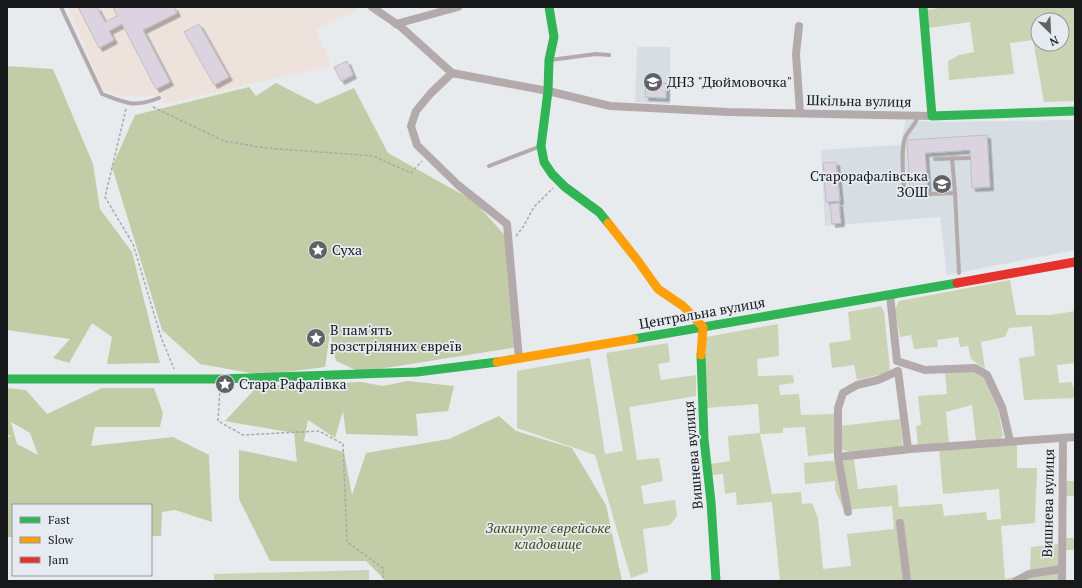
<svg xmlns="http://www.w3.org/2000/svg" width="1082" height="588" font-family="'PT Serif',serif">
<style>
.built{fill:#d6dee4}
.industrial{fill:#eee2dd}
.green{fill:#cad3b4;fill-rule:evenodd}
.forest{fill:#c2cca6;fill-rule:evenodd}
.building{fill:#dbd3e0;stroke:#bfc0c1;filter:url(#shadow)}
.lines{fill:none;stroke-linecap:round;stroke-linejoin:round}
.path{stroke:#aca8a9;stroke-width:1.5;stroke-dasharray:3 2;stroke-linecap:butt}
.lane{stroke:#b4aaac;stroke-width:4}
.street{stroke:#b4aaac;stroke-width:8}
.fast{stroke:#30b455;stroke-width:9}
.slow{stroke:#ff9f0a;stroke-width:9}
.jam{stroke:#e5322d;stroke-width:9}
.labels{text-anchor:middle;stroke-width:3.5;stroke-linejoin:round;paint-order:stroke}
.poi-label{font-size:14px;fill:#161819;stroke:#e5ebf0;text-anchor:start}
.street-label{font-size:14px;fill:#161819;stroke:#e5ebf0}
.park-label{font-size:14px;font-style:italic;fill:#3d4712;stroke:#e5ebf0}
</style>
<defs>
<filter id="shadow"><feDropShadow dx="3.5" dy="3.5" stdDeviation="0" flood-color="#0004"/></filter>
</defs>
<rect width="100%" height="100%" fill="#e8ebed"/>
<g class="built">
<path d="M637,47H670V104L635,102Z"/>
<path d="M906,120L935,122L1075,120V250L947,275L940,217L825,226L821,150L900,145Z"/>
</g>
<path class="industrial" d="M68,7H356L357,10L316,29L328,56L330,66L165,104L161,96L114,95L102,87Z"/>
<g class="green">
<path d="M946,7H1075V101L1044,102L1033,40L1010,43L1014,74L949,80L948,61L959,55L974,52L970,22L929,28L927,10ZM1038,20H1062V44H1038Z"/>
<path d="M1010,280L1016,315H1051L1075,311V363L1057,365L1059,383L1072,382L1073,387L1075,388V398L1024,400L1019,358L1035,356L1032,326L1009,328L1005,337L981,342L985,369L971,359L968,346L960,347L958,337L937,340L938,347L914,349L911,335L900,337L895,310L899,301Z"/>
<path d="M881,306L884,312L890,369L886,373L857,380L854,365L832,368L829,343L851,340L848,312Z"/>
<path d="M778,324L779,356L757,359L758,376L793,375L794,383L779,385L780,395L799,394L801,415L834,414L835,453L808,456L805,427L783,428V433L760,434L772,494L801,492L802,504L812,503L818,518L823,569L851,566L847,534L894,529L892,506L844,510L835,490V481L805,484L804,463L854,459L858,489L897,485L899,507L942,504L944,516L986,512L987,520L1001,519L999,489L943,494L939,449L1017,443V468H1037L1035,523L1001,526L1005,579L1014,577L1030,570L1031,547L1058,544V581H780L772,502L737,505L736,492L725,494L723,474L711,475L710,464L730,461L728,436L760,433L758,404L705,408L706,337Z"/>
<path d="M668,343L670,362L658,364L661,380L696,375V396L629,407L637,460L659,458L663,481L641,486L644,504L675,500L677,516L670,525L643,529L648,572L631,578L595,455L517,428V371L590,358L605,454L623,451L606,353Z"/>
<path d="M977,371L986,380L997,404L1003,435L1000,439L976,441L972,405L946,412L949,443L918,446L916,426L921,425L918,396L947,394L945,372Z"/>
<path d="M900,419L903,447L851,452L842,450L839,426Z"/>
<rect x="1065" y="481" width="10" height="15"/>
<rect x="1065" y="538" width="10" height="12"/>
<path d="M369,570V581H214V574Z"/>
</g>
<g class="forest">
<path d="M7,66L53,69L93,164L100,209L132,252L160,363L107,364L112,337L92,323L69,363L53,358L70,339L7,330Z"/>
<path d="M276,83L317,104L354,88L388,153L474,201L511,242L518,347L360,372L336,361L330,333L325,367L261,375L200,364L162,330L112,167L135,115L249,87L256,96Z"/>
<path d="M408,381L454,386L448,411L416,414L418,436L346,434L343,411L335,438L308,420L304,441L344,452L352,495L366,453L449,439L499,416L516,431L572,448L606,505L622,581H384V579L366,561H270L239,499V450L297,462L294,433L225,421L258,386L361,382L383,386Z"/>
<path d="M7,388L26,390L47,414L102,388H154L163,413L160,427H95L91,446L173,437L209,455L212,522L175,510L162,512L161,536H151V505H13V537H7V438L11,436L7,435ZM11,422L30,433L38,455L17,444Z"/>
</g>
<g class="building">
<path d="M78,7H97L105,22L117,16L113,7H174L177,13L143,30L170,82L156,89L122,24L109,31L114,40L99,48Z"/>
<path d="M199,24L229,77L214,85L184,32Z"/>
<path d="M347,61L353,75L341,81L334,67Z"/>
<path d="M646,82L666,83V98L645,97Z"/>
<path d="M987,135L990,187L972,188L970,150L925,153L928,192L910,193L907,140Z"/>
<path d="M836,162L840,201L826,202L823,163Z"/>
<path d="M839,203L841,223L832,224L830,204Z"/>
</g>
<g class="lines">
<g class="path">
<path d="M153,107L224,141L266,148L373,156L411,173L422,161"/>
<path d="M126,109L105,197L133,244L161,337L174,369"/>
<path d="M516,236L523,227L534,207L553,188"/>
<path d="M220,388L218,421L243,435L319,431L343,444L347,542L383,568V581"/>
</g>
<g class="lane">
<path d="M61,7L102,94C126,103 133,108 159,98"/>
<path d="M550,60L596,54L609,55"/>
<path d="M918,116C916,125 908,130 905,138C900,154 904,178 904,195L955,193L959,273"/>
<path d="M952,158L955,193"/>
<path d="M935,159L969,158"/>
<path d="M489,166L541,146"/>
</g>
<g class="street">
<path d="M372,7L401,27L452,73"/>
<path d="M396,24L458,7"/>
<path d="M799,26L796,54L800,113"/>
<path d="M452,73L548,91L610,106L728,112L932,116"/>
<path d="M452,73L431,93L416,111L411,126L417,145L458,185L507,224L519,359"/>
<path d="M890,295L897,361L925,370L975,368L987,375L1002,407L1010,441"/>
<path d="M838,457L911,449L1075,437"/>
<path d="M848,512L838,457V408L843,393L857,385L878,380L898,371L908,449"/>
<path d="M900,523L907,581"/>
<path d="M1016,581L1029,574L1062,569"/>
<path d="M1062,581L1063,438"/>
</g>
<g class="fast">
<path d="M549,7L554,37L549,60L548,91L541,146L544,162L552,174L565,187L599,212L608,223"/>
<path d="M923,7L932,116L1075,111"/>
<path d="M634,339L957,283"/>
<path d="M701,355L704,439L711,502L716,581"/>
<path d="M7,379H221L417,372L497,362"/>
</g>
<g class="slow">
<path d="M608,223L638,261L658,289L683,306L703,327L701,355"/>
<path d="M497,362L634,339"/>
</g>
<path class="jam" d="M957,283L1075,262"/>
</g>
<defs>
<symbol id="school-disc" viewBox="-11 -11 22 22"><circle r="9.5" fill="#606263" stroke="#e5ebf0"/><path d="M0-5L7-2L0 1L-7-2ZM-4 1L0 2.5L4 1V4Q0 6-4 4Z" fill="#fff"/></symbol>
<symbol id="sight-disc" viewBox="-11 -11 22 22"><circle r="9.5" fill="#606263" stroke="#e5ebf0"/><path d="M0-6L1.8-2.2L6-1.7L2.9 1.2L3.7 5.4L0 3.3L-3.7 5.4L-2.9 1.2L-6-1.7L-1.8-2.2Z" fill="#fff"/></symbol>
</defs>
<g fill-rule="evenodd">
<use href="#school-disc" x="642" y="71" width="22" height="22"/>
<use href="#school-disc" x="931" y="173" width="22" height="22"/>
<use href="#sight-disc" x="307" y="239" width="22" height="22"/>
<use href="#sight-disc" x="305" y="327" width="22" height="22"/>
<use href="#sight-disc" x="214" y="373" width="22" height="22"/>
</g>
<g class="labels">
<g class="poi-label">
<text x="667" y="87">ДНЗ "Дюймовочка"</text>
<text x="928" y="181" text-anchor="end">Старорафалівська<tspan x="928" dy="16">ЗОШ</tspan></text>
<text x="332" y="255">Суха</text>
<text x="330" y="335">В пам'ять<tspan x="330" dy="16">розстріляних євреїв</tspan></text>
<text x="239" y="389">Стара Рафалівка</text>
</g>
<g class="street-label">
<text transform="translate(859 101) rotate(1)" y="5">Шкільна вулиця</text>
<text transform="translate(702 313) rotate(-10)" y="5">Центральна вулиця</text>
<text transform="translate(693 455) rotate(-95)" y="5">Вишнева вулиця</text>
<text transform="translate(1048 503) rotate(-89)" y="5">Вишнева вулиця</text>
</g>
<g class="park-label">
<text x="548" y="533">Закинуте єврейське<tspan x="548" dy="16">кладовище</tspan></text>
</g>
</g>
<rect width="1082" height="588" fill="none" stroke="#161819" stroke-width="16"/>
<rect x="12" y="504" width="140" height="72" fill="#e5ebf0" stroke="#92979a"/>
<rect x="20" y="517" width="20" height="6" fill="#30b455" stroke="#92979a"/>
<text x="48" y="524" font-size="12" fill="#161819">Fast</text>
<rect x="20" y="537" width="20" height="6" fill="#ff9f0a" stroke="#92979a"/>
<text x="48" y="544" font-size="12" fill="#161819">Slow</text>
<rect x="20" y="557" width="20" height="6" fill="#e5322d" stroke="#92979a"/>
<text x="48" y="564" font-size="12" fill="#161819">Jam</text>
<g transform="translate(1050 32) rotate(156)"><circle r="19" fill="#e5ebf0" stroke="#92979a"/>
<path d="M0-3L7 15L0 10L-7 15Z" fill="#606263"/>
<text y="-6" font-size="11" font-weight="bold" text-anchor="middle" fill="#161819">N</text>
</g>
</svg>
